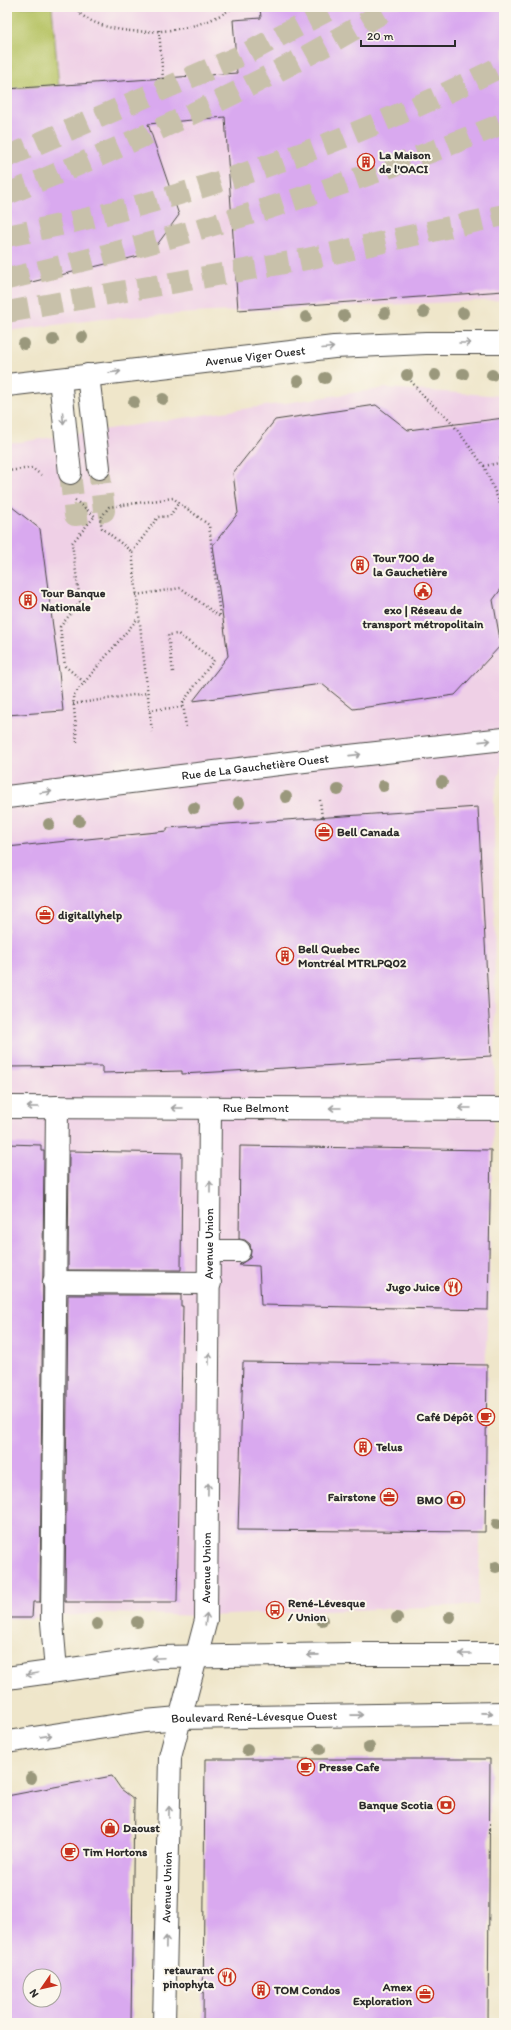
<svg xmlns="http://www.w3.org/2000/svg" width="511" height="2030" font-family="Itim,sans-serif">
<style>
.built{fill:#efd0e6}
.green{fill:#b8c466;stroke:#727848}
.building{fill:#d9a9ef;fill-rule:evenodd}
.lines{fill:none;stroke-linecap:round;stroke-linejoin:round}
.minor-tunnel{stroke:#c8c1aa;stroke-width:22;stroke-dasharray:22 11;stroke-linecap:butt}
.highway-tunnel{stroke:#c8c1aa;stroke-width:22;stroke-dasharray:22 11;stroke-linecap:butt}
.minor-casing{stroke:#484743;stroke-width:24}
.major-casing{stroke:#484743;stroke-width:24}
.path{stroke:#484743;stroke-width:2.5;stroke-dasharray:1 3;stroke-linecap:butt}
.minor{stroke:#fff;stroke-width:22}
.major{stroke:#fff;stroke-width:22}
.tree{fill:#9a987c}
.oneway{stroke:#a0a0a0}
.labels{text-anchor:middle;stroke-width:4;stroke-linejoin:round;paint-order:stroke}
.poi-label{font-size:12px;font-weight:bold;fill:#2b2b2b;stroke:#fbf7ec;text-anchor:start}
.street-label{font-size:12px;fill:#2b2b2b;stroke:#fbf7ec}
</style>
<rect width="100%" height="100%" fill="#fbf7ec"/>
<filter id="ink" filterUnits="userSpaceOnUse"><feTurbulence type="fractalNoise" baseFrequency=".025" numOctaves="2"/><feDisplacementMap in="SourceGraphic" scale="8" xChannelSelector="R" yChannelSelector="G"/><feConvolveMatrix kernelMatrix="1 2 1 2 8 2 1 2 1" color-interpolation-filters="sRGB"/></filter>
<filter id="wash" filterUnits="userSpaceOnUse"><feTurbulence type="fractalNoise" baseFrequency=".012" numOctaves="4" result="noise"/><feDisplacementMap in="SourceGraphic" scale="16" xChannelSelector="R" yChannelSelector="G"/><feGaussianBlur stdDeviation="0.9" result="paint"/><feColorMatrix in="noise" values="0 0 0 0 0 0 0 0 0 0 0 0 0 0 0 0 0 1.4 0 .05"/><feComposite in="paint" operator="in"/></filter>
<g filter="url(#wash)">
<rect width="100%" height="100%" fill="#efe6ca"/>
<g class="built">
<path d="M7,7H504V300L211,312L101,319L7,331Z"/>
<path d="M386,388L504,396V753L494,797L495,1069L478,1605L201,1616L108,1613L32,1618H7V444Z"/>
</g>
<path class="green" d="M7,7H52L59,87L7,89Z"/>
<g id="blocks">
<g class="building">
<path d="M260,7H504V291L238,310L225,117L148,124L179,215L151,253L7,288V89L237,73L233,20L261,18Z"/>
<path d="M376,405L408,430L504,418V453L500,458L504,483V585L493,600L501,645L455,695L353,709L322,684L193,701L228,656L213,545L238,513L233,473L275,420Z"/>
<path d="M7,503L40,529L59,672L63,711L7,715Z"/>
<path d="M478,807L491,1056L182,1074V1071L102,1073V1066L7,1067V847L167,831V828Z"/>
<path d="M7,1144L41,1145V1151H44L40,1602H33L32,1618H7Z"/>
<path d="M240,1146L491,1150L488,1310L261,1305L259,1266L239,1265L250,1258L251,1251L250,1244L245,1240L239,1239Z"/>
<path d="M69,1151L182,1153L181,1270H68Z"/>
<path d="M68,1295H181V1306H183L177,1602H65Z"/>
<path d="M243,1362L487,1365L485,1532L238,1530Z"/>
<path d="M205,1759H490L488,2023H203Z"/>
<path d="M112,1776L121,1789L134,1799L131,2023H7V1796ZM30,1976H54V2000H30Z"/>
</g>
</g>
</g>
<g filter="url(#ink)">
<use href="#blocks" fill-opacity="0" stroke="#484743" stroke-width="1"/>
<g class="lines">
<path class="minor-tunnel" d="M70,473L75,515L104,511L99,468"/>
<g class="highway-tunnel">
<path d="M7,157L249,52L334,7"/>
<path d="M7,194C140,141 269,81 392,7"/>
<path d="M7,236C185,201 342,146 504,65"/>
<path d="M7,279C177,240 343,189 504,123"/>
<path d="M7,312L307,259L504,215"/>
</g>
<defs>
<g id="minor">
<path d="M88,375L99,468"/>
<path d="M60,379L70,473"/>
<path id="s1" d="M7,797L313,760L504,739"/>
<path id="s2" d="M7,1107L504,1109"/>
<path d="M210,1251H239"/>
<path d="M54,1282L210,1283"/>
<path d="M56,1671L52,1622L57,1107"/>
<path id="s3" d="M164,2023L170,1757L206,1620L210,1108"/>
</g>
<g id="major">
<path id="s4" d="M7,385L334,347L426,343H504"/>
<path d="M7,1678L158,1657L352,1654H504"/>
<path id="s5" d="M7,1742L145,1721L179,1718L504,1713"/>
</g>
</defs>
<use href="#minor" class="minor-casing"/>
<use href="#major" class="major-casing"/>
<g class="path">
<path d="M79,7V13C114,42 198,35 233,7"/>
<path d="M159,30L163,79"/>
<path d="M411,381L426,399L449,419L484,466L504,513"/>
<path d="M484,466L504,462"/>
<path d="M7,471L32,468L41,475"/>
<path d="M75,500L96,517"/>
<path d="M132,552L158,517L170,516L179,502"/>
<path d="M136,595L181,588L220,617L209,525L173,498L109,507L100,519L102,528L132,552L152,732"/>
<path d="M173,672L168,635L178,634L214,660L183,702L186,728"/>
<path d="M84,682L65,666L60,627L80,602L72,543L95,516"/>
<path d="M73,704L147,693"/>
<path d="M149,710L183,707"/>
<path d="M77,742L73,696L138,618"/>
<path d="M320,800L322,818"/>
</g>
<use href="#minor" class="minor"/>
<use href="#major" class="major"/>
</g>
<g class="tree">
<circle cx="424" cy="312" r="6"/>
<circle cx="385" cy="313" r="6"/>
<circle cx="463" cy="313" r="6"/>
<circle cx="344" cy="316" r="6"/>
<circle cx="306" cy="317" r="6"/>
<circle cx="82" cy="337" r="6"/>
<circle cx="53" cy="340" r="6"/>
<circle cx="24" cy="344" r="6"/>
<circle cx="463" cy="374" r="6"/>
<circle cx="407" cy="375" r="6"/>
<circle cx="435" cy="375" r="6"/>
<circle cx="492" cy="375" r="6"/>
<circle cx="325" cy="378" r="6"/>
<circle cx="298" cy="381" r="6"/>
<circle cx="163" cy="399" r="6"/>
<circle cx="134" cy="402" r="6"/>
<circle cx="442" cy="782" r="6"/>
<circle cx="383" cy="786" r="6"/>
<circle cx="338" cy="790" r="6"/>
<circle cx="286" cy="797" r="6"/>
<circle cx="239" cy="803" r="6"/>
<circle cx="194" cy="808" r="6"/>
<circle cx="79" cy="821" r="6"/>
<circle cx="49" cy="824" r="6"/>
<circle cx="497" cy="1524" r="6"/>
<circle cx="496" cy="1567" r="6"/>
<circle cx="450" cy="1617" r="6"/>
<circle cx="397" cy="1618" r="6"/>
<circle cx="322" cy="1620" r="6"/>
<circle cx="137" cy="1622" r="6"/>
<circle cx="97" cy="1624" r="6"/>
<circle cx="369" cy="1747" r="6"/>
<circle cx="320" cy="1749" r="6"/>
<circle cx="247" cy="1750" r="6"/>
<circle cx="31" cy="1778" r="6"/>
</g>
<defs><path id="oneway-shaft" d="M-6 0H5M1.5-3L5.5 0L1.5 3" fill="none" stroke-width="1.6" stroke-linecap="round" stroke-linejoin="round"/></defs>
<g class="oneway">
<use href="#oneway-shaft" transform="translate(465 343)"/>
<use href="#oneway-shaft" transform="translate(328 348) rotate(-5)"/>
<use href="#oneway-shaft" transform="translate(115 372) rotate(-7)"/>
<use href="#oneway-shaft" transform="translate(63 418) rotate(85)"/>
<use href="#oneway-shaft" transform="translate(485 741) rotate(-6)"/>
<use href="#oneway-shaft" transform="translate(355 755) rotate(-6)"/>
<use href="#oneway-shaft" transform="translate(46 792) rotate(-7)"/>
<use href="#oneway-shaft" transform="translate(33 1107) rotate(-180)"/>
<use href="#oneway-shaft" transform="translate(177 1108) rotate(-180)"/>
<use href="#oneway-shaft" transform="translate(335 1108) rotate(180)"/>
<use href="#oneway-shaft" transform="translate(465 1108) rotate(-180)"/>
<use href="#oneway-shaft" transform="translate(210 1187) rotate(-90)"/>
<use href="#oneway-shaft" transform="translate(209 1359) rotate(-89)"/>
<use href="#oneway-shaft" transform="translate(208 1489) rotate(-89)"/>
<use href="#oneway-shaft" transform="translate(206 1619) rotate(-83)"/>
<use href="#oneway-shaft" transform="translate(465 1654) rotate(-180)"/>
<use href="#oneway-shaft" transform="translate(313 1655) rotate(179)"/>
<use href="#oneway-shaft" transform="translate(158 1658) rotate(177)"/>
<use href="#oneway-shaft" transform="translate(32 1674) rotate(171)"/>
<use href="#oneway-shaft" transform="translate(487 1713) rotate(1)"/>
<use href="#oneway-shaft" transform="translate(357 1715) rotate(-1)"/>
<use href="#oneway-shaft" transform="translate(46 1736) rotate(-8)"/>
<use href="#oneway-shaft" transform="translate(169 1812) rotate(-89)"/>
<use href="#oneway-shaft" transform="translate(166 1942) rotate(-89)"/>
</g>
</g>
<defs>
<symbol id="building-ring" viewBox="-11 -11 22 22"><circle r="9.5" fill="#fbf7ec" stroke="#c8321e" stroke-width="1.5"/><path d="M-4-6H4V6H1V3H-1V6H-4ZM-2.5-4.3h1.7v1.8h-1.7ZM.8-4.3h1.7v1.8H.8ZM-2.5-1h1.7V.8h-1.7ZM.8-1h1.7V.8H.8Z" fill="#c8321e"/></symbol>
<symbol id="civic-ring" viewBox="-11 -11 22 22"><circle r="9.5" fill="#fbf7ec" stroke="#c8321e" stroke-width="1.5"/><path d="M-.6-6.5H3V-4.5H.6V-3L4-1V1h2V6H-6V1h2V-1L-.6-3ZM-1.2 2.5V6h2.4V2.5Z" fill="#c8321e"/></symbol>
<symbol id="office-ring" viewBox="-11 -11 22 22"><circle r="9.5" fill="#fbf7ec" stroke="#c8321e" stroke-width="1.5"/><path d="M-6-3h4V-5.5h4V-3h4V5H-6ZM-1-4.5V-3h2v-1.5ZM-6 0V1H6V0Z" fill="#c8321e"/></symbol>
<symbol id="restaurant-ring" viewBox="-11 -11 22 22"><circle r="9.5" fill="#fbf7ec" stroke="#c8321e" stroke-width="1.5"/><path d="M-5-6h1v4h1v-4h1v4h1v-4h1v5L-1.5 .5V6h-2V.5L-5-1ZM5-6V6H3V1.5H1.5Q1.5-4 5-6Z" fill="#c8321e"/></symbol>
<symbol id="cafe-ring" viewBox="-11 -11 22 22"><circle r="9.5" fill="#fbf7ec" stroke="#c8321e" stroke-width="1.5"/><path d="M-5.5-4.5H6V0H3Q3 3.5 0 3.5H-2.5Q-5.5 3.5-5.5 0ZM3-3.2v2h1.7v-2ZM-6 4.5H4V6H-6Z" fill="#c8321e"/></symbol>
<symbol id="bank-ring" viewBox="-11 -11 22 22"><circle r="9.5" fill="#fbf7ec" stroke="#c8321e" stroke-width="1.5"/><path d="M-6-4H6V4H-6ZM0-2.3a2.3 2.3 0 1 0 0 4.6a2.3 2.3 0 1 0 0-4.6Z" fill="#c8321e"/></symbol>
<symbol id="bus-ring" viewBox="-11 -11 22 22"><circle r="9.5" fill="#fbf7ec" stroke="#c8321e" stroke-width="1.5"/><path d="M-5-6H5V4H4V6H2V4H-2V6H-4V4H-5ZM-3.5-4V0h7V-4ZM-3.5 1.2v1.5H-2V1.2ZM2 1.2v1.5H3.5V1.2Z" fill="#c8321e"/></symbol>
<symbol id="shop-ring" viewBox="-11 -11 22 22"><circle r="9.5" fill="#fbf7ec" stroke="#c8321e" stroke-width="1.5"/><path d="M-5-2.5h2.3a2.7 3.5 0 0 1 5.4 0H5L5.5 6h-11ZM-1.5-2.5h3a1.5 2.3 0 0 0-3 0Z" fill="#c8321e"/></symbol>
</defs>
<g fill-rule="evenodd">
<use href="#building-ring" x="356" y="152" width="20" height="20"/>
<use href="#building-ring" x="350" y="555" width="20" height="20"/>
<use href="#civic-ring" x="413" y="581" width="20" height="20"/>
<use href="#building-ring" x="18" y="590" width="20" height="20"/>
<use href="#office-ring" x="314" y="822" width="20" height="20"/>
<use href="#office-ring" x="35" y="905" width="20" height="20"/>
<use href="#building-ring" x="275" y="946" width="20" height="20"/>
<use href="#restaurant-ring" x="443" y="1277" width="20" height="20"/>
<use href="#cafe-ring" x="476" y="1407" width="20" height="20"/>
<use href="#building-ring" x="353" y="1437" width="20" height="20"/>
<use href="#office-ring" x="379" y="1487" width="20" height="20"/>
<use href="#bank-ring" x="446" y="1490" width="20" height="20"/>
<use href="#bus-ring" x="265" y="1600" width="20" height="20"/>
<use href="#cafe-ring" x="296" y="1757" width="20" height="20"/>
<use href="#bank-ring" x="436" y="1795" width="20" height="20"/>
<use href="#shop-ring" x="100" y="1818" width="20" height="20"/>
<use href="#cafe-ring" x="60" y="1842" width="20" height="20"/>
<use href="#restaurant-ring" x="217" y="1967" width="20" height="20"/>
<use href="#building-ring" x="251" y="1980" width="20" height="20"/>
<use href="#office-ring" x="415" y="1984" width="20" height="20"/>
</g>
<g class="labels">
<g class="poi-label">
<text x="379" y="159">La Maison<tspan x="379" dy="14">de l'OACI</tspan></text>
<text x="373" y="562">Tour 700 de<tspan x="373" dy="14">la Gauchetière</tspan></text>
<text x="41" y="597">Tour Banque<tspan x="41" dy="14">Nationale</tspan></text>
<text x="423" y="614" text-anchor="middle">exo | Réseau de<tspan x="423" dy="14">transport métropolitain</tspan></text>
<text x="337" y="836">Bell Canada</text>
<text x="58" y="919">digitallyhelp</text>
<text x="298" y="953">Bell Quebec<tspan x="298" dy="14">Montréal MTRLPQ02</tspan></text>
<text x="440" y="1291" text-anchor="end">Jugo Juice</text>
<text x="473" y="1421" text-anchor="end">Café Dépôt</text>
<text x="376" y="1451">Telus</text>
<text x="376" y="1501" text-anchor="end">Fairstone</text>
<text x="443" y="1504" text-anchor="end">BMO</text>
<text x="288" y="1607">René-Lévesque<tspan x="288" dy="14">/ Union</tspan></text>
<text x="319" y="1771">Presse Cafe</text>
<text x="433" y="1809" text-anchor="end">Banque Scotia</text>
<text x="123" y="1832">Daoust</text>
<text x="83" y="1856">Tim Hortons</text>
<text x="214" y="1974" text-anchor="end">retaurant<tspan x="214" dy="14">pinophyta</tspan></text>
<text x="412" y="1991" text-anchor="end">Amex<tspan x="412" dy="14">Exploration</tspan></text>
<text x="274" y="1994">TOM Condos</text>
</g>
<g class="street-label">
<text dy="4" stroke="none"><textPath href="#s4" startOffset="250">Avenue Viger Ouest</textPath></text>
<text dy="4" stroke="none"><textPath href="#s1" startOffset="250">Rue de La Gauchetière Ouest</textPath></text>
<text dy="4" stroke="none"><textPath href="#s2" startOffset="249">Rue Belmont</textPath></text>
<text dy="4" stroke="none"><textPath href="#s3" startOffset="784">Avenue Union</textPath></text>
<text dy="4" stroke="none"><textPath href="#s3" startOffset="460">Avenue Union</textPath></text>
<text dy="4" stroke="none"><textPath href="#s5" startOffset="249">Boulevard René-Lévesque Ouest</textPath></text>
<text dy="4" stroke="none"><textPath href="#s3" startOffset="136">Avenue Union</textPath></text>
</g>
</g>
<rect width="511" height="2030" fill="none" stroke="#fbf7ec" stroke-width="24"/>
<g transform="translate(42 1988) rotate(236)"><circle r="19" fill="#fbf7ec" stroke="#a8a59f"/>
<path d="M0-3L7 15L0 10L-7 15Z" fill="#c8321e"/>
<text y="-6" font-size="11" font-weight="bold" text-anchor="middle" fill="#2b2b2b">N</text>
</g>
<path d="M361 40v6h94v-6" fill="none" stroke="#2b2b2b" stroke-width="2"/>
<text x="367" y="40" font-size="12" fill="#2b2b2b" stroke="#fbf7ec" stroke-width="3" paint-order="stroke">20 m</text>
</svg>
